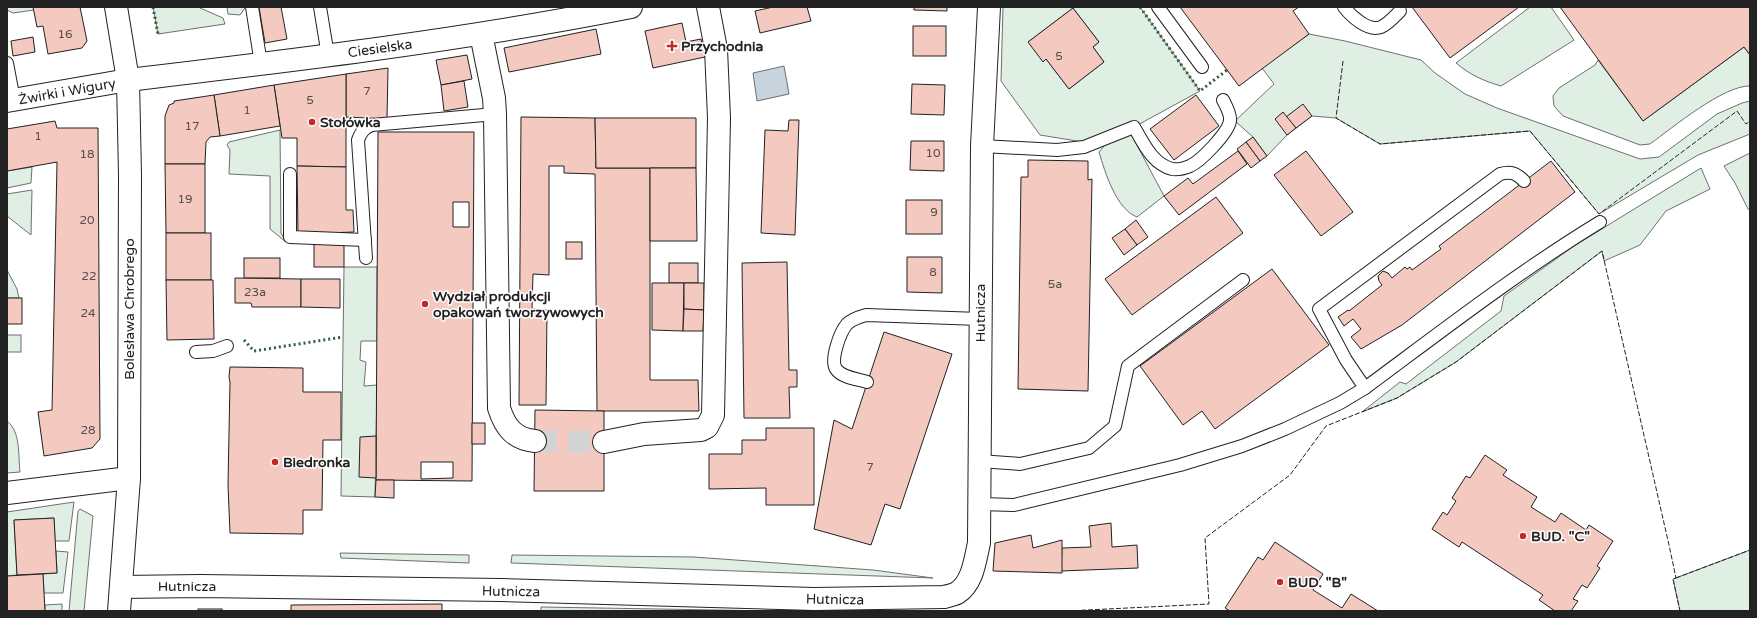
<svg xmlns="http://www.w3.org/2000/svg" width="1757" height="618" font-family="'Varela Round',sans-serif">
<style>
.green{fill:#e0efe3;stroke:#6f6f6f;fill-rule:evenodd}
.water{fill:#c7d3dd;stroke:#6f6f6f}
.building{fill:#f3c9c0;stroke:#222;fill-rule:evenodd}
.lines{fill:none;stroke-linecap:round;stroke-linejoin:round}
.street-tunnel{stroke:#d3d3d3;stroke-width:22;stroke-dasharray:22 11;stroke-linecap:butt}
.lane-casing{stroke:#222;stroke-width:14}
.street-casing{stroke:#222;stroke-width:24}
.secondary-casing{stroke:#222;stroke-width:24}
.lane{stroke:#fff;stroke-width:12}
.street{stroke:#fff;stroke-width:22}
.secondary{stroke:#fff;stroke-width:22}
.hedge{stroke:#2f5e38;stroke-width:3;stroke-dasharray:2 3;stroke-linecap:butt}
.fence{stroke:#222;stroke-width:1;stroke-dasharray:5 2;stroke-linecap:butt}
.poi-dot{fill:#c62828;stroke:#fff;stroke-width:1.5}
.labels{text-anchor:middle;stroke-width:3;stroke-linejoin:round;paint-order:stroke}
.number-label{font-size:12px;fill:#564c4a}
.poi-label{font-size:14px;font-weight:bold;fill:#222;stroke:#fff;text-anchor:start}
.street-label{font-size:14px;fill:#222;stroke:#fff}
</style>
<rect width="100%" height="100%" fill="#fff"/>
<g class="green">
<path d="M7,7H33L34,10L13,13L7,10Z"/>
<path d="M153,7H198L223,18L225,24L158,34Z"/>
<path d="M227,7H245V8L240,15L228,14Z"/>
<path d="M1003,7H1140L1200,91L1134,127L1083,142L1040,135L1001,81ZM1073,8L1099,42L1093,47L1104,62L1069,89L1046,59L1028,42Z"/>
<path d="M1530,7H1551L1574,40L1501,86C1484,81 1470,75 1456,63Z"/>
<path d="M1309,34L1345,41L1421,60L1435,73L1465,94L1497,108L1640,159L1659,157L1717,114L1742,103L1750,101V134L1698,155L1599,214L1530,131L1380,144L1336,118L1312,116L1287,135L1267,156L1253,137L1235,121L1274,84L1262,68Z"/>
<path d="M1744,47L1750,55V86C1724,85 1672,128 1650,144L1640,145L1563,116L1554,106L1553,96L1559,88L1595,65L1598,60L1643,121Z"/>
<path d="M280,130L281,233L286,242L270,229V176L229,174L230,150L227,145L229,142Z"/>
<path d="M1131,134L1164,196L1137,217C1116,209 1105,172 1099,152L1105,145Z"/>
<path d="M1750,153V210L1748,209L1735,183L1724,166Z"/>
<path d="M32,167L31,183L7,188V171Z"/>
<path d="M1701,168L1710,189L1666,211L1640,245L1604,261L1602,251L1456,362L1397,398L1362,412L1400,382L1406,384L1501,311L1504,296L1574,246Z"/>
<path d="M32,190L31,235L7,216V194Z"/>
<path d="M344,267H377V341H361L360,360L366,362L364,386L377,385L375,497L341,496Z"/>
<path d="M7,270L17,289L19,298H7Z"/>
<rect x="7" y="335" width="14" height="17"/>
<path d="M7,421C21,432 18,455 20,472L7,473Z"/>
<path d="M74,502L69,541H55L54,518L14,520L17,575L7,576V512Z"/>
<path d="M80,509L93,516L84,611H69L78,511Z"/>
<path d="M1750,550V611H1680L1673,579Z"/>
<path d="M56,551L68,552L63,593H44L43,574L57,573Z"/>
<path d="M340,553L469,555V563L341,558Z"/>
<path d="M512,555L694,557L873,570L933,578L511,563Z"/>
<path d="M62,604V611H45V605Z"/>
<path d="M541,607L776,611H541Z"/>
</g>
<path class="water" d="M784,66L789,94L757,101L753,73Z"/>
<g class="building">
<path d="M33,7H80L87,41L82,48L48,54L43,26L37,27Z"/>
<path d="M259,7H281L287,39L265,43Z"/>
<path d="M773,7H807L811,21L760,33L755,11Z"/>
<path d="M914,7H947V11L914,10Z"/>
<path d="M1180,7H1299L1293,11L1309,34L1239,86Z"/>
<path d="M1412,7H1519L1450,58Z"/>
<path d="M1560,7H1750V55L1744,47L1643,121Z"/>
<path d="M1073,8L1099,42L1093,47L1104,62L1069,89L1046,59L1043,62L1028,42Z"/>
<path d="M682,23L686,42L701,39L705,57L653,68L645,31Z"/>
<rect x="913" y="26" width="33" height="30"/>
<path d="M596,29L601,54L509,72L504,48Z"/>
<path d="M33,37L35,52L13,56L11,41Z"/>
<path d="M467,55L472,79L441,85L436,60Z"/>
<path d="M388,68L387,119L346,117V74Z"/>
<path d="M346,74V167L297,166V138H282L274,85Z"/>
<path d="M464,81L468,107L444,111L441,85Z"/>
<path d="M912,84L945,85L944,115L911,114Z"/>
<path d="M274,85L280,126L220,136L214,95Z"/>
<path d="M214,95L220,136L210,137L206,142L205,164H165V116L169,105L174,103V101Z"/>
<path d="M1196,95L1219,126L1174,160L1150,129Z"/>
<path d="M1303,104L1312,116L1296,128L1286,117Z"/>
<path d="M1283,112L1296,128L1287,135L1275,119Z"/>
<path d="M521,117L595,118L596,168H650V380H698L699,411H597L595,174L564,173V166H549V275L533,274L532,309L547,310L546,405H519Z"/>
<path d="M595,118H696V168H596Z"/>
<path d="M789,120H799L795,235L761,233L765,130L788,131Z"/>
<path d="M55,121L57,128H98L100,439L92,448L44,456L38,412L52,410L57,162L7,171V129Z"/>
<path d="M378,132H474L472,481L376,480ZM453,202H469V227H453ZM421,462H453V478L421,479Z"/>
<path d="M1253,137L1267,156L1260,161L1246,142Z"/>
<path d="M911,141H944V171L910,170Z"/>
<path d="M1246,142L1260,161L1251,168L1237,149Z"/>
<path d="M1238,151L1247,164L1179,215L1164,196L1188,178L1193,184Z"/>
<path d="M1306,151L1353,212L1321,236L1274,175Z"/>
<path d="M1028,160L1088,161V180L1092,179L1088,391L1018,389L1021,177H1028Z"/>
<path d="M1551,161L1575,192L1402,325L1361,349L1351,337L1361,329L1353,319L1344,326L1338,317L1348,310L1349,311L1382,285L1379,281L1378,276L1383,271L1388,273L1392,278L1405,267L1407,269L1410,267L1412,270L1441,249L1439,246Z"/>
<path d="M165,164H205V233H166Z"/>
<path d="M297,166L346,167V210H353L354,232L298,234Z"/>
<path d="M650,168H696L697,241H650Z"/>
<path d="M1216,197L1243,233L1132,315L1105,279Z"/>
<rect x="906" y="200" width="36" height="34"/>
<path d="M1136,220L1148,237L1137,245L1125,229Z"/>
<path d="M1125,229L1137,245L1124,255L1112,238Z"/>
<rect x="166" y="233" width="45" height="47"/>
<rect x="566" y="242" width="16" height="17"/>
<rect x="314" y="243" width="30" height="24"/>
<path d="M907,257H942V293L907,292Z"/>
<rect x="244" y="258" width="36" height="20"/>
<path d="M787,262L789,370H797V387H789L790,418H744L742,263Z"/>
<rect x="669" y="263" width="29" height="20"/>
<path d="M1272,269L1329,345L1215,429L1202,411L1183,425L1140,366Z"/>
<path d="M235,278L301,279V307H252L251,303H235Z"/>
<path d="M301,279H340V308L301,307Z"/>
<path d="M166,280H213L214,339L167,340Z"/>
<path d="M652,283H684L683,331L652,330Z"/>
<path d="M684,283H704V310L684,309Z"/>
<rect x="7" y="298" width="15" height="26"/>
<path d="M684,309L704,310L703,331H683Z"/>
<path d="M884,332L952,354L900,509L885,504L871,545L814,529L834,420L852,429Z"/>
<path d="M230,367L303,368V392H341V440H323L322,510H303V534L230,533L228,485L230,382L229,377Z"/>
<path d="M535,410L604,411V491H534Z"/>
<rect x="472" y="423" width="13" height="21"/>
<path d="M766,428H814V505H766V488L709,489V454H742V440H766Z"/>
<path d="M376,436V478L359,477L360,437Z"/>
<path d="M1485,455L1507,470L1503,475L1537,497L1531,507L1555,522L1561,513L1586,530L1589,525L1613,541L1597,566L1600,568L1587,588L1582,585L1573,599L1578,601L1571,611H1555L1539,600L1543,595L1462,542L1459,547L1432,529L1443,512L1447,515L1456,501L1452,498L1466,476L1470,478Z"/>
<path d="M376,480H394V498L375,497Z"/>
<path d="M54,518L57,573L17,575L14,520Z"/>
<path d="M1111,523L1112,547L1137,545L1138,568L1061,571L1062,548L1091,547L1089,526Z"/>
<path d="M1031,535L1033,548L1062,540V573L993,571L995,543Z"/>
<path d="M1275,542L1323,574L1313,590L1342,608L1351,594L1378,611H1230L1225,608L1258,557L1263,560Z"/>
<path d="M43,574L45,611H7V576Z"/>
<path d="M442,604V611H459H291V605Z"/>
<rect x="198" y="609" width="24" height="2"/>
</g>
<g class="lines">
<path class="street-tunnel" d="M535,441L604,442"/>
<defs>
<g id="lane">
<path d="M252,7L261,64"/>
<path d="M320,7L328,56"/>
<path d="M1158,7L1202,67"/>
<path d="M1344,7C1351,16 1368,32 1381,27C1388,24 1395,16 1400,11"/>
<path d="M7,63L14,100"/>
<path d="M982,146L1057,150L1084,147L1134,127C1143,142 1152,164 1172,169C1177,170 1185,168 1190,166C1201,161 1228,133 1230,121C1231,114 1226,106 1223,100"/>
<path d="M290,174V237L365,240"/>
<path d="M366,258L358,140C361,132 364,128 372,125L495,114"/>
<path d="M196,352L213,351L227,346"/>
<path d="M867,382C858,379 842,378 836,369C830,360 840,332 847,324C852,319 859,317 866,315L980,319"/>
<path d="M1365,388C1442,331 1518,272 1600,222"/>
<path d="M979,461L1020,464L1089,448L1115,426L1128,366L1243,280"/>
<path d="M980,504L1014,505L1180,465L1242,446L1285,429L1340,403L1365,388L1346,360L1319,309L1500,174C1511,171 1516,173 1524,181"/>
</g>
<g id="street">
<path d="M481,34L494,98L495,114L499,408C505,427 514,439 535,441"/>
<path d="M128,80C296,60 465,40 631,7"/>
<path d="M604,442L644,434L701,430L707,427L713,415L719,118L716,49L708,7"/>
<path d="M7,493L129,478"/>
<path d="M121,587L201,586L501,590L814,599L944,597C948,596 953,595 957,593C973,583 975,560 979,543L982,146L989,7"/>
</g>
<g id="secondary">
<path d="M116,7L128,80L130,175L129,478L119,611"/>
<path d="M7,101L128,80"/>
</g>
</defs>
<use href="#lane" class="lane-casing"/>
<use href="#street" class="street-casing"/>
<use href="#secondary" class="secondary-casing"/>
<use href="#lane" class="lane"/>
<use href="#street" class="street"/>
<use href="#secondary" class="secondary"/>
<g class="hedge">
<path d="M153,7L158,34"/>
<path d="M1140,7L1200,91L1227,70"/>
<path d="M244,340L254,351L343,337"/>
</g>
<g class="fence">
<path d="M1343,61L1336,118L1380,144L1530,131L1599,214L1737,111L1746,124L1750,121"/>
<path d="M1676,578L1750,550"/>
<path d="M1067,611L1209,604L1205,538L1290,475L1326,426L1397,398L1456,362L1602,251L1669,545L1676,578L1673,579L1680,611"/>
</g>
</g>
<g class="poi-dot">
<path d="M670 40h4v4h4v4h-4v4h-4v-4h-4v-4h4z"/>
<circle cx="312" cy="122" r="4"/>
<circle cx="425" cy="304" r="4"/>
<circle cx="275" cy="462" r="4"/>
<circle cx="1523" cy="536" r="4"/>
<circle cx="1280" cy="582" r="4"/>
</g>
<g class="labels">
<g class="number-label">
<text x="65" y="38">16</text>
<text x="1059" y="60">5</text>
<text x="367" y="95">7</text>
<text x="310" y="104">5</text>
<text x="247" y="114">1</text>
<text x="192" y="130">17</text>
<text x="38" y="140">1</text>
<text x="933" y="157">10</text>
<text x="87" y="158">18</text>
<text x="185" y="203">19</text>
<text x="934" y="216">9</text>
<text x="87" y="224">20</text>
<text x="933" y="276">8</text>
<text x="89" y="280">22</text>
<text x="1055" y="288">5a</text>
<text x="255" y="296">23a</text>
<text x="88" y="317">24</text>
<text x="88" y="434">28</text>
<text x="870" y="471">7</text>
</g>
<g class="poi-label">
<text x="681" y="51">Przychodnia</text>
<text x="320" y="127">Stołówka</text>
<text x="433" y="301">Wydział produkcji<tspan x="433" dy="16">opakowań tworzywowych</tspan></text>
<text x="283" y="467">Biedronka</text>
<text x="1531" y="541">BUD. "C"</text>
<text x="1288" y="587">BUD. "B"</text>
</g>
<g class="street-label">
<text transform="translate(380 48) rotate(-8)" y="5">Ciesielska</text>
<text transform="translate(67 91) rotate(-10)" y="5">Żwirki i Wigury</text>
<text transform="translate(129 309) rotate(-90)" y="5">Bolesława Chrobrego</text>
<text transform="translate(980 313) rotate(-90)" y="5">Hutnicza</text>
<text x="187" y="591">Hutnicza</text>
<text transform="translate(511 591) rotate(1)" y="5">Hutnicza</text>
<text transform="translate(835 599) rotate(1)" y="5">Hutnicza</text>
</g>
</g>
<rect width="1757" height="618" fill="none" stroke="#222222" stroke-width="16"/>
</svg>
